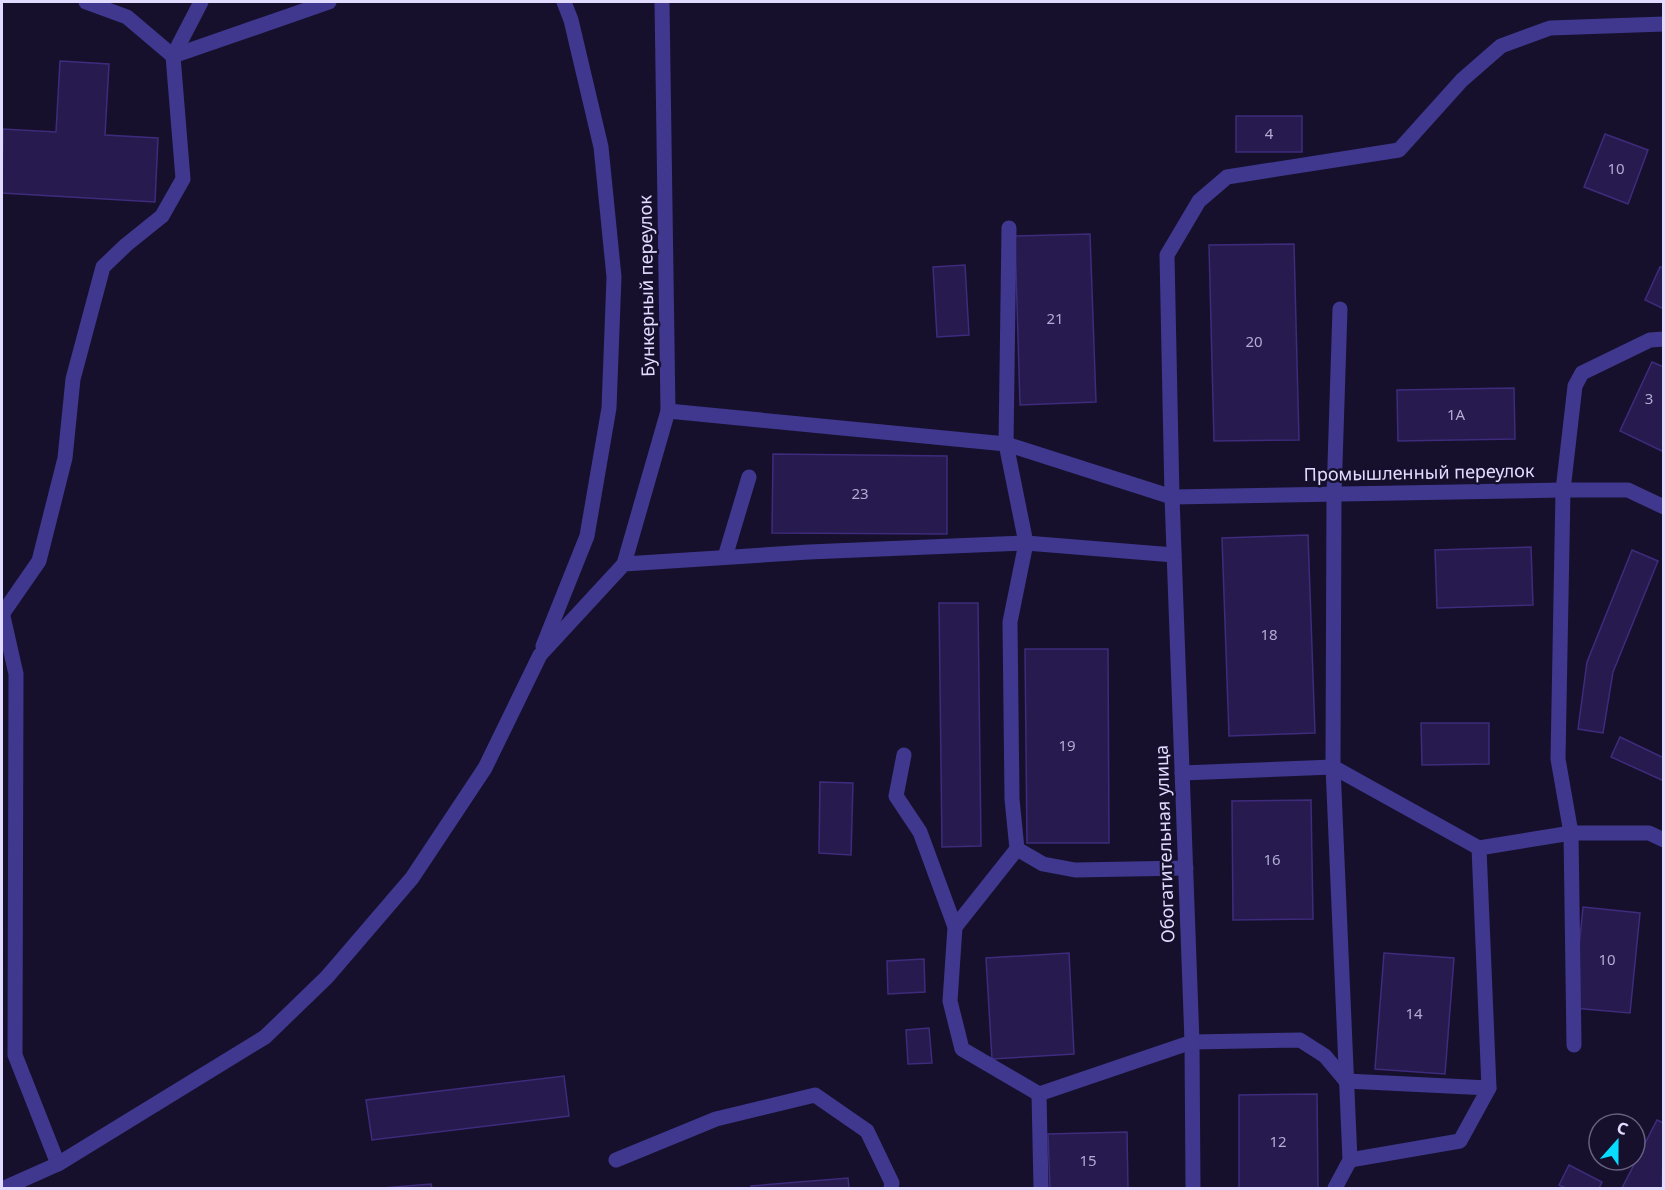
<svg xmlns="http://www.w3.org/2000/svg" width="1665" height="1190" font-family="'Noto Sans',sans-serif">
<style>
.building{fill:#271a4f;stroke:#3e2b7c;stroke-width:1.5}
.lines{fill:none;stroke-linecap:round;stroke-linejoin:round}
.minor{stroke:#3f388e;stroke-width:15}
.labels{text-anchor:middle;stroke-width:5;stroke-linejoin:round;paint-order:stroke}
.number-label{font-size:15px;fill:#b2abd3}
.street-label{font-size:18px;fill:#e1dbff;stroke:#16102d}
</style>
<rect width="100%" height="100%" fill="#16102d"/>
<g class="building">
<path d="M60,61L109,64L105,135L158,138L155,202L2,193L3,129L56,132Z"/>
<rect x="1236" y="116" width="66" height="36"/>
<path d="M1605,134L1648,150L1628,204L1584,187Z"/>
<path d="M1090,234L1096,402L1020,405L1015,236Z"/>
<path d="M1294,244L1299,440L1214,441L1209,245Z"/>
<path d="M965,265L969,335L937,337L933,267Z"/>
<path d="M1660,267L1664,268V309L1645,300Z"/>
<path d="M1652,362L1664,367V452L1620,431Z"/>
<path d="M1514,388L1515,439L1398,441L1397,390Z"/>
<path d="M773,454L947,456V534L772,533Z"/>
<path d="M1308,535L1315,733L1229,736L1222,538Z"/>
<path d="M1531,547L1533,605L1437,608L1435,550Z"/>
<path d="M1632,550L1658,561L1613,672L1603,733L1578,729L1587,662Z"/>
<path d="M939,603H978L981,846L942,847Z"/>
<path d="M1025,649H1108L1109,843H1027Z"/>
<path d="M1421,723H1489V764L1422,765Z"/>
<path d="M1620,737L1664,758V781L1611,757Z"/>
<path d="M820,782L853,783L851,855L819,853Z"/>
<path d="M1311,800L1313,919L1233,920L1232,801Z"/>
<path d="M1583,907L1640,913L1630,1013L1573,1008Z"/>
<path d="M1069,953L1074,1054L992,1059L986,958Z"/>
<path d="M1384,953L1454,958L1445,1074L1375,1069Z"/>
<path d="M924,959L925,992L888,994L887,961Z"/>
<path d="M929,1028L932,1063L908,1064L906,1030Z"/>
<path d="M564,1076L569,1116L372,1140L366,1100Z"/>
<path d="M1317,1094L1318,1188H1239V1095Z"/>
<path d="M1657,1120L1664,1123L1662,1188H1622Z"/>
<path d="M1127,1132L1128,1188H1050L1048,1134Z"/>
<path d="M1569,1165L1602,1182L1599,1188H1566L1559,1185Z"/>
<path d="M848,1178L849,1188H751V1186Z"/>
<path d="M431,1184L432,1188H382Z"/>
</g>
<g class="lines">
<g class="minor">
<path d="M173,56L329,2"/>
<path d="M173,56L201,2"/>
<path d="M1009,228L1006,444L1026,543L1010,622L1012,799L1017,849L1043,864L1075,870L1186,868"/>
<path d="M668,411L1006,444L1172,497L1563,490H1628L1664,507"/>
<path d="M725,557L749,477"/>
<path d="M624,564L668,411L662,2"/>
<path d="M2,612L16,674L15,1055L58,1164"/>
<path d="M3,613L39,561L65,458L73,379L103,267L126,245L162,216L183,179L173,56L127,17L86,2"/>
<path d="M543,646L587,536L609,408L614,277L601,147L571,20L564,2"/>
<path d="M904,755L896,796L920,832L955,927L950,1001L962,1049L1039,1094"/>
<path d="M1182,773L1333,767L1479,848L1571,833L1558,759L1563,490L1575,386L1582,373L1650,340L1664,339"/>
<path d="M955,927L1017,849"/>
<path d="M1574,1045L1571,833H1649L1664,840"/>
<path d="M616,1160L716,1119L815,1095L867,1131L892,1183L891,1188"/>
<path d="M1350,1160L1460,1141L1489,1088"/>
<path d="M4,1188L58,1164L265,1037L327,977L412,878L485,768L540,655L624,564L809,552L1026,543L1174,555"/>
<path d="M1041,1188L1039,1094L1192,1042L1300,1040L1325,1056L1346,1081L1489,1088L1479,848"/>
<path d="M1193,1188L1192,1042L1172,497L1167,255L1199,201L1227,177L1399,150L1462,80L1501,46L1550,28L1664,24"/>
<path d="M1335,1188L1350,1160L1333,767L1334,495L1340,309"/>
</g>
</g>
<g class="labels">
<g class="number-label">
<text x="1269" y="139">4</text>
<text x="1616" y="174">10</text>
<text x="1055" y="324">21</text>
<text x="1254" y="347">20</text>
<text x="1649" y="404">3</text>
<text x="1456" y="420">1А</text>
<text x="860" y="499">23</text>
<text x="1269" y="640">18</text>
<text x="1067" y="751">19</text>
<text x="1272" y="865">16</text>
<text x="1607" y="965">10</text>
<text x="1414" y="1019">14</text>
<text x="1278" y="1147">12</text>
<text x="1088" y="1166">15</text>
</g>
<g class="street-label">
<text transform="translate(647 286) rotate(-91)" y="6">Бункерный переулок</text>
<text transform="translate(1419 473) rotate(-1)" y="6">Промышленный переулок</text>
<text transform="translate(1165 844) rotate(-92)" y="6">Обогатительная улица</text>
</g>
</g>
<rect width="1665" height="1190" fill="none" stroke="#e1dbff" stroke-width="6"/>
<g transform="translate(1617 1142) rotate(21)"><circle r="28" fill="#16102d" stroke="#676181" stroke-width="1.5"/>
<path d="M0-4.5L10 22L0 15L-10 22Z" fill="#07dcff"/>
<text y="-9" font-size="16" font-weight="bold" text-anchor="middle" fill="#e1dbff">С</text>
</g>
</svg>
